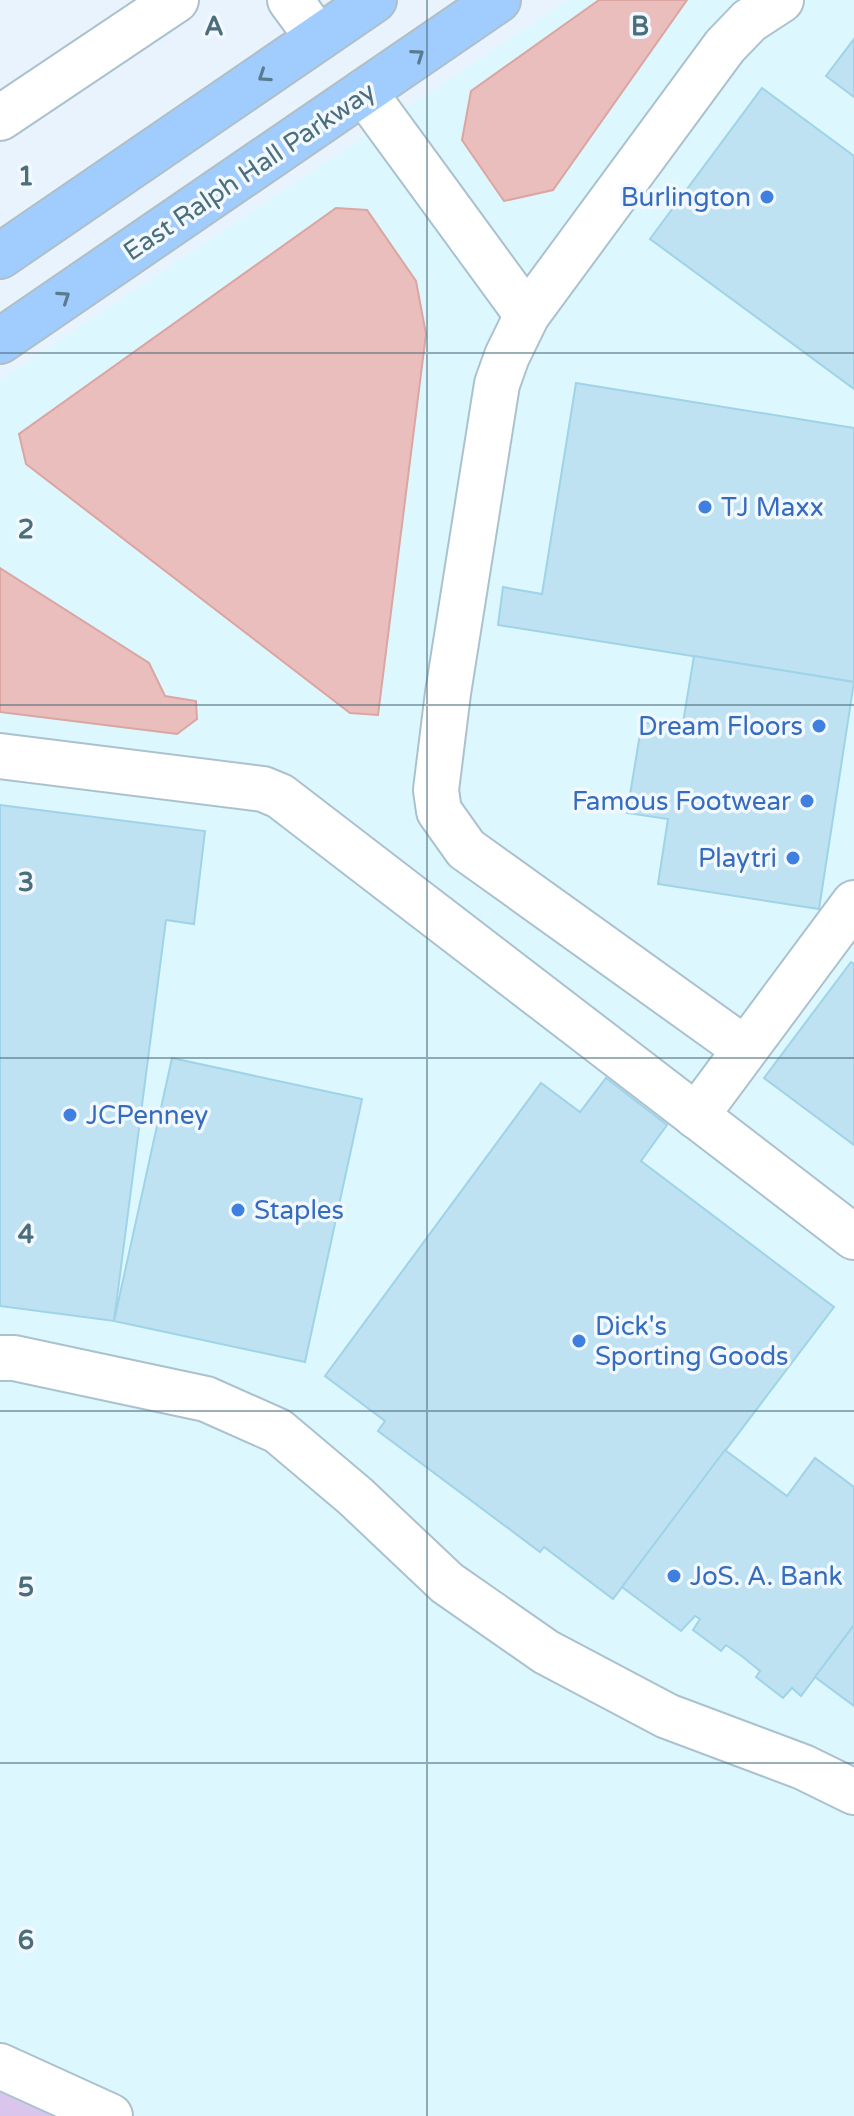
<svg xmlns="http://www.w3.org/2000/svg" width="854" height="2116" font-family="'Varela Round',sans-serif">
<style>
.commercial{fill:#ddf7fe}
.green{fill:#dac6ed}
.water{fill:#e9bebc;stroke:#dba5a2;stroke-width:2}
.building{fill:#bee2f2;stroke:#9fd3e8;stroke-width:2}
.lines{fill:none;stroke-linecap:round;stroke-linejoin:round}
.minor-casing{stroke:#abc2ce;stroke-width:48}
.major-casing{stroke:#b0bfc4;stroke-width:48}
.minor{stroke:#fff;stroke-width:44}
.major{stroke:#a0ccfe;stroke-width:44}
.oneway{stroke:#587c8e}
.grid{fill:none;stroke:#4b6e7a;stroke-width:2;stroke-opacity:0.55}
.shop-dot{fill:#3f7fe0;stroke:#f1f8ff;stroke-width:3}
.labels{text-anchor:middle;stroke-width:7;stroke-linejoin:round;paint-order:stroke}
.street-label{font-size:26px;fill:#4b6e7a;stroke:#f1f8ff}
.shop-label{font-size:26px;fill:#366cbe;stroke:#f1f8ff;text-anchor:start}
.grid-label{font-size:26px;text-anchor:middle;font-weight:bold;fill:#4b6e7a;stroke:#f1f8ff;stroke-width:7;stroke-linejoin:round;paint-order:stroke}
</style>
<rect width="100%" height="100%" fill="#e9f3fd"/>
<path class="commercial" d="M568,0H854V2116H0V380Z"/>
<path class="green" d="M0,2085L70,2116H0Z"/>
<g class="water">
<path d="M599,0H687L553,190L504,201L462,140L471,91Z"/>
<path d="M336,208L367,210L416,281L426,334L378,715L350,713L26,464L19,434Z"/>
<path d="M0,568L149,663L165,696L196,701L197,719L177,734L0,712Z"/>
</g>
<g class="building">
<path d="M854,39V97L826,76Z"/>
<path d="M762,88L854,156V389L650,239Z"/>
<path d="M576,383L854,428V682L498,625L503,587L542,594Z"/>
<path d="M694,656L854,682L819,909L658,884L668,819L627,813L642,722L682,729Z"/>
<path d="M0,805L205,831L194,924L166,920L114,1321L0,1306Z"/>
<path d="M851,962L854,964V1145L764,1078Z"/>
<path d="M172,1058L362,1099L305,1362L114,1321Z"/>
<path d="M606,1078L667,1125L641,1161L834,1307L613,1599L544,1547L540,1552L378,1431L385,1421L325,1376L541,1083L580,1112Z"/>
<path d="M725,1450L787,1496L815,1458L854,1487V1625L801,1696L792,1688L783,1698L756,1677L760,1671L743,1657L726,1645L721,1651L693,1630L700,1619L695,1616L681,1631L622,1587Z"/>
<path d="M854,1625V1706L815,1677Z"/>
</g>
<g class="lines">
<defs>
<g id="minor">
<path d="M290,0L318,38"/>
<path d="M364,92L527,315"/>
<path d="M0,118L176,0"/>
<path d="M0,756L263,789L280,796L854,1237"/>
<path d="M745,1049L466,849L439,811L436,790L448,693L497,384L507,356L527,315L725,46L749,21L781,0"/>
<path d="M696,1116L854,903"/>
<path d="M0,1358H14L206,1399L278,1431L355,1496L447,1583L546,1652L667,1716L803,1767L854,1792"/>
<path d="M0,2066L110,2116"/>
</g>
<g id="major">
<path d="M0,256L374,0"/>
<path d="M0,341L498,0"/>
</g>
</defs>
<use href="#minor" class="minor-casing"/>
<use href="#major" class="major-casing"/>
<use href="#minor" class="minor"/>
<use href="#major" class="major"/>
</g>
<defs><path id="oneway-chevron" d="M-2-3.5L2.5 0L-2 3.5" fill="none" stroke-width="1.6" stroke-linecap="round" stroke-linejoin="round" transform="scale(2)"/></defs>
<g class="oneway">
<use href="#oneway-chevron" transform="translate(418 55) rotate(-35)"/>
<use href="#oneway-chevron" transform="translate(264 76) rotate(146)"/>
<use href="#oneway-chevron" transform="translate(64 297) rotate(-34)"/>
</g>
<path class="grid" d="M427,0V2116M0,353H854M0,705H854M0,1058H854M0,1411H854M0,1763H854"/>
<g class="shop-dot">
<circle cx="767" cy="197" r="8"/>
<circle cx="705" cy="507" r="8"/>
<circle cx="819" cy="726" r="8"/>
<circle cx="807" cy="801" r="8"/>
<circle cx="793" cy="858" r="8"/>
<circle cx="70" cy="1115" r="8"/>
<circle cx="238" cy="1210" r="8"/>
<circle cx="579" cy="1341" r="8"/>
<circle cx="674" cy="1576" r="8"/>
</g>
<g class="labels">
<g class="street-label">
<text transform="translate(249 171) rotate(-34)" y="9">East Ralph Hall Parkway</text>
</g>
<g class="shop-label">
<text x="751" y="206" text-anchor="end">Burlington</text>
<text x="721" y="516">TJ Maxx</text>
<text x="803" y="735" text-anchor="end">Dream Floors</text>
<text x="791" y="810" text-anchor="end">Famous Footwear</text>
<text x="777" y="867" text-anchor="end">Playtri</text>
<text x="86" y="1124">JCPenney</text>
<text x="254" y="1219">Staples</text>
<text x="595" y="1335">Dick's<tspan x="595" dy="30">Sporting Goods</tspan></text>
<text x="690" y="1585">JoS. A. Bank</text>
</g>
</g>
<g class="grid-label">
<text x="214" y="35">A</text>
<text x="640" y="35">B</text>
<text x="26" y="185">1</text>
<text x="26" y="538">2</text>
<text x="26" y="891">3</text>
<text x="26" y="1243">4</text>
<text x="26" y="1596">5</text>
<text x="26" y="1949">6</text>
</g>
</svg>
